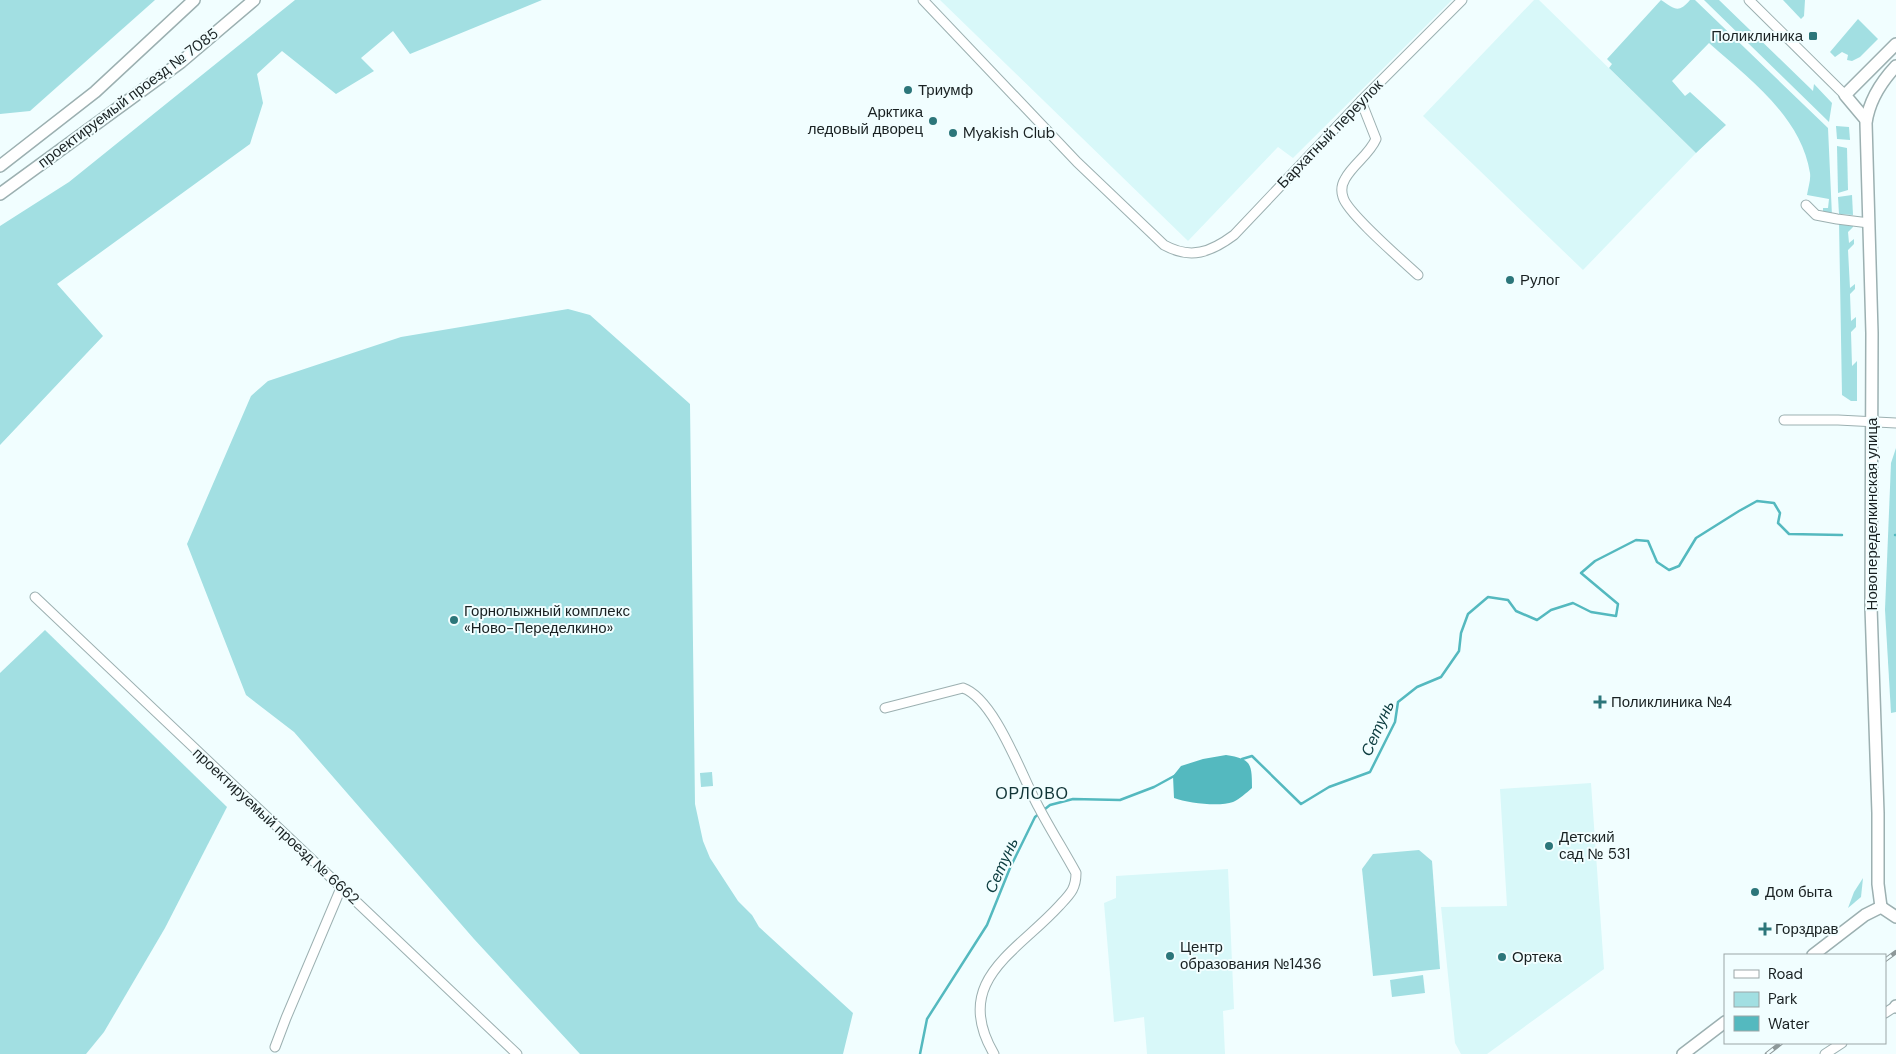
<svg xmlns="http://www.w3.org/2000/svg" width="1896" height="1054" font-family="'DM Sans',sans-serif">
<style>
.built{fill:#d8f8f9}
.green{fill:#a2dfe2}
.water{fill:#54b9bf}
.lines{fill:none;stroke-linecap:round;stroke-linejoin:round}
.stream{stroke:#54b9bf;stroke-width:2.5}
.minor-casing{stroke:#9cb0b1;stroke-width:11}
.major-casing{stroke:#9cb0b1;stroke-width:14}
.minor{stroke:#fff;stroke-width:9}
.major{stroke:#fff;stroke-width:11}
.rail-casing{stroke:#8d9899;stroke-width:4.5}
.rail{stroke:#f1feff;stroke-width:2.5;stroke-dasharray:8;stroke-linecap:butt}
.poi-dot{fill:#2c767a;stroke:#f1feff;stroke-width:2}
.labels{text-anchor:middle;stroke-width:4;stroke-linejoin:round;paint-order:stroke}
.poi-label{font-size:15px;fill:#192122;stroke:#f1feff;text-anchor:start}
.street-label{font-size:15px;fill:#192122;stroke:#f1feff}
.water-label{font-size:16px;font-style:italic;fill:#0c3c3f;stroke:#f1feff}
.neighbourhood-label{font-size:16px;letter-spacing:1px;fill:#123537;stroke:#f1feff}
</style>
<rect width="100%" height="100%" fill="#f1feff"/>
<g class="built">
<path d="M940,0H1452L1293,158L1278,147L1188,241Z"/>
<path d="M1534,0H1539L1696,153L1583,270L1423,116Z"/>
<path d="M1591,783L1604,969L1487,1054H1461L1455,1043L1441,907L1507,906L1500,789Z"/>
<path d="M1228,869L1234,1009L1223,1011L1225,1054H1147L1144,1017L1114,1022L1104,903L1116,898V876Z"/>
</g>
<g class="green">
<path d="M0,0H155L30,111L0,114Z"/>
<path d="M295,0H542L410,54L393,31L361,58L374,71L336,94L282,51L257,74L263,103L250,144L57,284L103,336L0,445V226L69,182Z"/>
<path d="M1661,0C1675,9 1678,14 1690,0H1695L1828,128L1832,216L1823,215V208H1828L1829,199L1807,195C1808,188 1811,180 1810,173C1801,116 1748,78 1709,43L1672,81L1685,96L1690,92L1726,125L1696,153L1609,68L1612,64L1607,59Z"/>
<path d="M1704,0H1719L1813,91L1814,84L1832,103L1829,122Z"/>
<path d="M1783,0H1805L1804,16L1801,19Z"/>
<path d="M1858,19L1878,39L1860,57L1852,61L1847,60L1848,55L1842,52L1835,57L1830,52Z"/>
<path d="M1836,126L1849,127L1850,140L1837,139Z"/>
<path d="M1837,146L1847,148L1848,190L1838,193Z"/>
<path d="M1852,195L1853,215L1839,214L1838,197Z"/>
<path d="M1839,221L1853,223V227L1848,232L1849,243L1854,239V244L1848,250L1850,288L1855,284V289L1850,294L1851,321L1856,317V327L1851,332L1852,366L1857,361V401H1851L1842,395Z"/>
<path d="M568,309L590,315L690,404L695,804L703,841L710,858L738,901L752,915L759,927L853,1013L843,1054H580L474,939L294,732L246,695L187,544L251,396L268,381L401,337Z"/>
<path d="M1896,448V712L1891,713L1885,610L1891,463Z"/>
<path d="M45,630L227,807L165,928L104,1032L86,1054H0V673Z"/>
<path d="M712,772L713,786L701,787L700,773Z"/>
<path d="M1419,850L1432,861L1440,969L1373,976L1362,869L1373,854Z"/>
<path d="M1863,878L1861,897L1848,908L1854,892Z"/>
<path d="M1423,975L1425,993L1392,997L1390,980Z"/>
</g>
<path class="water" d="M1226,755C1251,759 1252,763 1252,788C1246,793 1240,799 1233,802C1219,807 1188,803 1174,798L1173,776L1181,766L1203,759Z"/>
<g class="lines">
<g class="stream">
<path d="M1895,535H1896"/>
<path d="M1242,759L1252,756L1301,804L1329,787L1370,772L1395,722L1398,702L1417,687L1441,677L1459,651L1461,633L1468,614L1488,597L1508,600L1516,611L1537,620L1551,610L1573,603L1591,612L1616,616L1618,604L1581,573L1595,561L1636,540L1648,541L1657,562L1669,570L1679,566L1696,538L1739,511L1757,501L1774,503L1780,513L1778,523L1789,534L1842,535"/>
<path d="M920,1054L927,1019L987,925L1010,868L1035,817L1050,805L1073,799L1120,800L1154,787L1176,775"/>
</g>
<defs>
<g id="minor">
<path d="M923,0L1077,162L1164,245C1191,260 1211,252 1234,235L1361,101L1462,0"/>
<path d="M1749,0L1845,95"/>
<path d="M1361,101L1376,139C1369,155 1353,164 1345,179C1342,184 1341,191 1343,197C1347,213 1403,261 1418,275"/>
<path d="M1806,205L1816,215L1837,219L1869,223"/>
<path d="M1784,420H1838L1896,423"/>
<path d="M35,597L517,1054"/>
<path d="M885,708L963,688C995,699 1022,777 1038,806C1050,829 1064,851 1076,873C1076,889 1070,894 1059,906C1017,952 951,981 994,1054"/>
<path d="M1885,1013L1896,1006"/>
<path d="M275,1047L286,1018L341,888"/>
<path d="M1825,1054L1842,1043"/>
</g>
<g id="major">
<path d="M1866,120L1845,95L1896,44"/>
<path d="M0,166L95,92L194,0"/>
<path d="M0,194L181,62L254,0"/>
<path d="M1881,907L1878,884V813L1871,607L1872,333L1866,123C1869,101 1881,82 1896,66"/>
<path d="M1881,907L1896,917"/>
<path d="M1813,955L1865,915L1881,907"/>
<path d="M1896,1006V1007"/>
<path d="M1683,1054L1725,1022"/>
</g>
</defs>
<use href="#minor" class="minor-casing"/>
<use href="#major" class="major-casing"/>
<use href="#minor" class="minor"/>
<use href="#major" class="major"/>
<defs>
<g id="rail">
<path d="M1885,960L1896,952"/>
<path d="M1767,1054L1781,1043"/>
</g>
</defs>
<use href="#rail" class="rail-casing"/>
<use href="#rail" class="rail"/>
</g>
<g class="poi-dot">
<rect x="1808" y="31" width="10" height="10" rx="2.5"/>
<circle cx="908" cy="90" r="5"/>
<circle cx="933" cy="121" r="5"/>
<circle cx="953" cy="133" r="5"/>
<circle cx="1510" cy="280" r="5"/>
<circle cx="454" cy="620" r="5"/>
<path d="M1597.5 694.5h5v5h5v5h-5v5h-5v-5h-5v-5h5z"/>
<circle cx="1549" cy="846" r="5"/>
<circle cx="1755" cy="892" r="5"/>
<path d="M1762.5 921.5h5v5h5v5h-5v5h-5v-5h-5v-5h5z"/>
<circle cx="1170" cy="956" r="5"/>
<circle cx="1502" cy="957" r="5"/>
</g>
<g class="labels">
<g class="poi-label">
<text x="1803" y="41" text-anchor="end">Поликлиника</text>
<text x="918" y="95">Триумф</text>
<text x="923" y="117" text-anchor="end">Арктика<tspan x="923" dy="17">ледовый дворец</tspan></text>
<text x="963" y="138">Myakish Club</text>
<text x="1520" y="285">Рулог</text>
<text x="464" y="616">Горнолыжный комплекс<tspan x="464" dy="17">«Ново-Переделкино»</tspan></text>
<text x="1611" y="707">Поликлиника №4</text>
<text x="1559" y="842">Детский<tspan x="1559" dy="17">сад № 531</tspan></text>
<text x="1765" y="897">Дом быта</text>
<text x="1775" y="934">Горздрав</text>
<text x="1180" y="952">Центр<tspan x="1180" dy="17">образования №1436</tspan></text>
<text x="1512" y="962">Ортека</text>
</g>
<g class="street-label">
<text transform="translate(128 98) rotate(-37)" y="5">проектируемый проезд № 7085</text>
<text transform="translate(1330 134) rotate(-46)" y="5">Бархатный переулок</text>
<text transform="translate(1872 514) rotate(-90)" y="5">Новопеределкинская улица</text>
<text transform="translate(276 826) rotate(43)" y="5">проектируемый проезд № 6662</text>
</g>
<g class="water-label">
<text transform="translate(1377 728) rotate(-66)" y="6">Сетунь</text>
<text transform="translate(1001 865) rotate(-66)" y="6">Сетунь</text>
</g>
<g class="neighbourhood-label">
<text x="1032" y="799">ОРЛОВО</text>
</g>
</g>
<rect x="1724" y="954" width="162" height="90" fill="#f1feff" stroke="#9ba6a7"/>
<rect x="1734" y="970" width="25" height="8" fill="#ffffff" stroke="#9ba6a7"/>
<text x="1768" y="979" font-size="15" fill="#192122">Road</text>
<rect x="1734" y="992" width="25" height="15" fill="#a2dfe2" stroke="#9ba6a7"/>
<text x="1768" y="1004" font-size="15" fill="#192122">Park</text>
<rect x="1734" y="1016" width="25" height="15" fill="#54b9bf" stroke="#9ba6a7"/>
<text x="1768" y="1029" font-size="15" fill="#192122">Water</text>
</svg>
